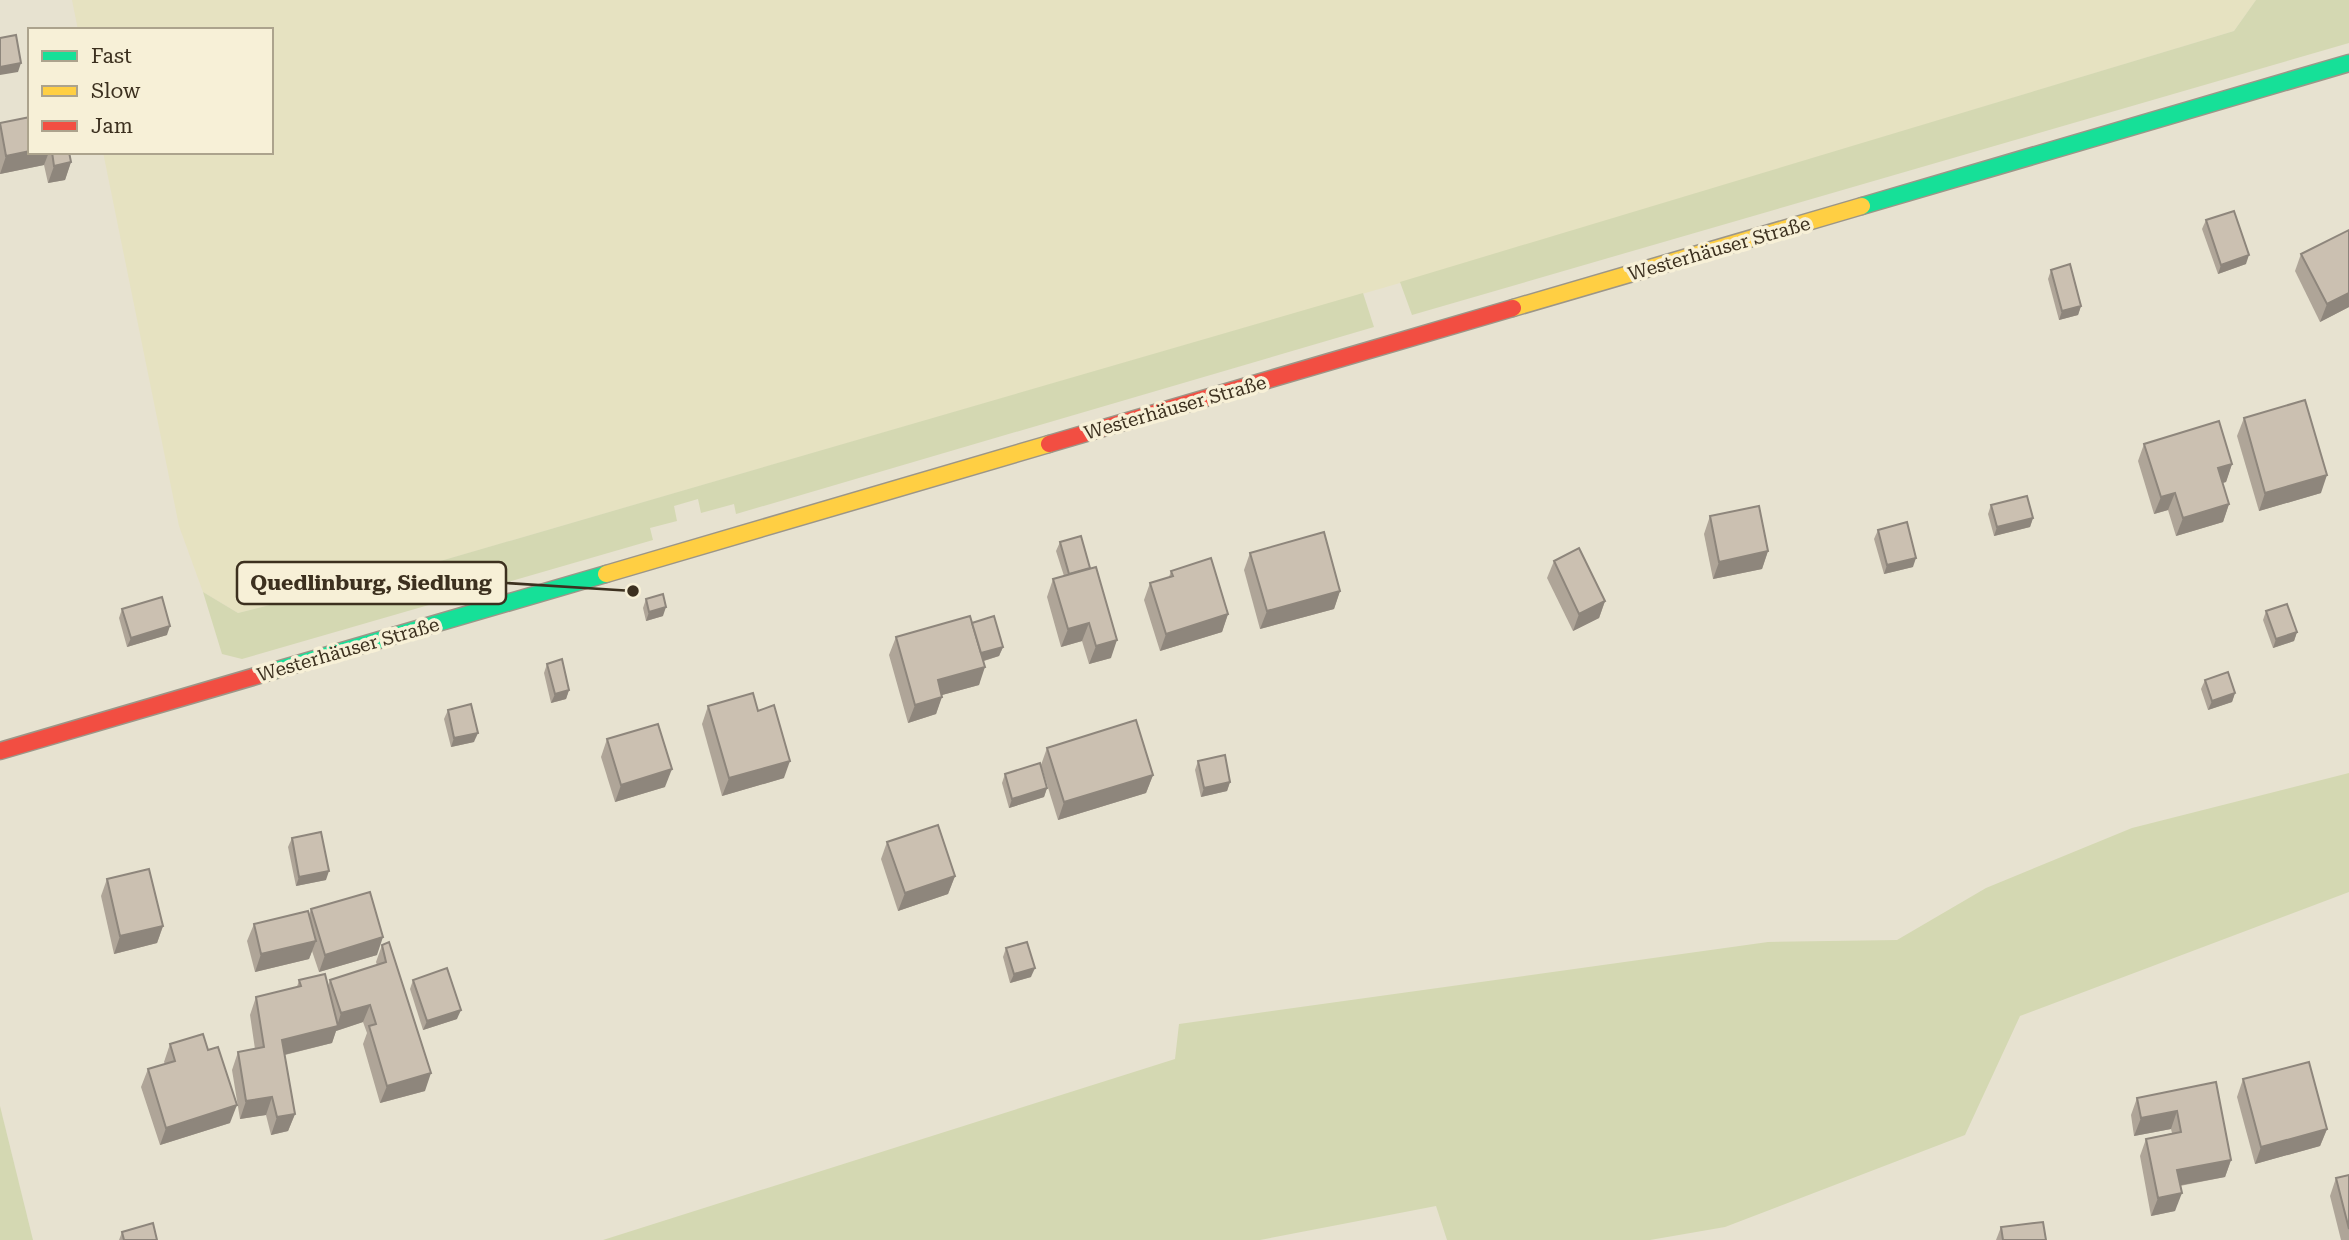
<svg xmlns="http://www.w3.org/2000/svg" width="2349" height="1240" font-family="'Roboto Serif',serif">
<style>
.farmland{fill:#e6e2c1}
.green{fill:#d4d8b2}
.lines{fill:none;stroke-linecap:round;stroke-linejoin:round}
.fast-casing{stroke:#9c9688;stroke-width:19}
.slow-casing{stroke:#9c9688;stroke-width:19}
.jam-casing{stroke:#9c9688;stroke-width:19}
.fast{stroke:#16e098;stroke-width:16}
.slow{stroke:#ffcf43;stroke-width:16}
.jam{stroke:#f24e42;stroke-width:16}
.wall{fill:#afa598}
.shaded-wall{fill:#8e867c}
.building{fill:#cbc0b1;stroke:#8e867c;stroke-width:2}
.labels{text-anchor:middle;stroke-width:7;stroke-linejoin:round;paint-order:stroke}
.street-label{font-size:19px;fill:#3c301f;stroke:#f7f0d7}
.leader{fill:none;stroke:#3c301f;stroke-width:2.5}
.callout-dot{fill:#3c301f;stroke:#f7f0d7;stroke-width:2.5}
.callout{fill:#f7f0d7;stroke:#3c301f;stroke-width:2.5}
.callout-label{font-size:21px;text-anchor:middle;font-weight:bold;fill:#3c301f}
</style>
<rect width="100%" height="100%" fill="#e7e2d0"/>
<path class="farmland" d="M72,0H2256L2234,31L1424,276L413,569L238,613L203,592L179,526L103,152H271V30H78Z"/>
<g class="green">
<path d="M2256,0H2349V43L1412,315L1400,282L2234,31Z"/>
<path d="M1363,293L1374,327L736,514L734,504L701,513L698,499L674,506L677,521L650,528L653,540L242,659L222,654L203,592L238,613L413,569Z"/>
<path d="M2349,773V892L2020,1016L1965,1135L1725,1227L1650,1240H1447L1436,1206L1260,1240H603L1175,1059L1179,1024L1768,942L1897,940L1986,888L2132,828Z"/>
<path d="M0,1106L33,1240H0Z"/>
</g>
<g class="lines">
<defs>
<g id="fast">
<path d="M1862,206L2349,63"/>
<path d="M273,671L606,574"/>
</g>
<g id="slow">
<path d="M1513,308L1862,206"/>
<path d="M606,574L1049,444"/>
</g>
<g id="jam">
<path d="M1049,444L1513,308"/>
<path d="M0,751L273,671"/>
</g>
</defs>
<use href="#fast" class="fast-casing"/>
<use href="#slow" class="slow-casing"/>
<use href="#jam" class="jam-casing"/>
<use href="#fast" class="fast"/>
<use href="#slow" class="slow"/>
<use href="#jam" class="jam"/>
</g>
<g class="wall">
<path d="M30,114V152H69L71,162L65,180L48,183L44,165L0,174V123L29,117Z"/>
<path d="M2206,220L2246,264L2218,274L2202,229Z"/>
<path d="M2301,254L2349,307L2320,322L2295,271Z"/>
<path d="M2051,270L2081,306L2078,315L2059,320L2048,279Z"/>
<path d="M2244,418L2321,493L2259,511L2237,436Z"/>
<path d="M2144,444L2232,464L2226,482L2222,483L2229,504L2223,522L2176,536L2168,510L2154,514L2138,461Z"/>
<path d="M1991,505L2033,518L2030,527L1994,536L1988,514Z"/>
<path d="M1710,516L1768,551L1762,569L1713,579L1704,534Z"/>
<path d="M1878,530L1913,567L1884,574L1874,539Z"/>
<path d="M1060,542L1111,658L1089,664L1082,641L1061,647L1047,597L1053,579L1064,576L1056,551Z"/>
<path d="M1250,553L1340,591L1334,609L1260,629L1244,570Z"/>
<path d="M1554,561L1605,601L1599,618L1573,631L1547,578Z"/>
<path d="M1171,571L1228,614L1222,632L1160,651L1144,600L1150,583L1169,577Z"/>
<path d="M646,599L663,616L646,621L643,608Z"/>
<path d="M122,609L167,635L127,647L119,618Z"/>
<path d="M2266,611L2297,632L2294,641L2273,648L2263,620Z"/>
<path d="M972,623L1003,647L999,656L984,661L979,685L942,695L936,714L908,723L889,655L896,637Z"/>
<path d="M547,664L569,690L566,699L551,703L544,673Z"/>
<path d="M2205,680L2235,693L2232,702L2208,710L2201,689Z"/>
<path d="M708,706L758,711L784,778L722,796L702,724Z"/>
<path d="M448,710L474,742L451,747L444,719Z"/>
<path d="M607,739L665,787L615,802L601,757Z"/>
<path d="M1047,748L1153,775L1146,793L1058,820L1041,765Z"/>
<path d="M1198,761L1230,782L1227,791L1201,797L1195,770Z"/>
<path d="M1005,774L1047,788L1044,797L1009,808L1002,783Z"/>
<path d="M292,838L326,880L296,886L288,847Z"/>
<path d="M887,842L955,876L948,894L898,911L881,859Z"/>
<path d="M107,879L163,926L157,943L114,954L101,896Z"/>
<path d="M311,909L377,955L319,972L312,951L309,959L255,972L247,941L254,924L309,915Z"/>
<path d="M382,945L425,1091L380,1103L363,1044L367,1033L363,1022L336,1031L332,1043L285,1055L295,1114L288,1131L271,1135L266,1115L240,1119L232,1070L238,1052L255,1049L250,1015L256,997L297,987L299,980L328,986L330,980L377,965L376,962Z"/>
<path d="M1006,948L1031,977L1010,983L1003,957Z"/>
<path d="M413,980L457,1019L423,1030L410,989Z"/>
<path d="M170,1044L230,1123L160,1145L141,1087L148,1069L165,1064L164,1062Z"/>
<path d="M2243,1079L2327,1129L2320,1146L2255,1164L2237,1097Z"/>
<path d="M2216,1082L2231,1160L2225,1177L2180,1186L2175,1211L2151,1216L2140,1156L2146,1139L2172,1133L2171,1129L2134,1136L2131,1115L2137,1098Z"/>
<path d="M2349,1175V1240H2341L2330,1196L2336,1178Z"/>
<path d="M2001,1227L2046,1240H1996Z"/>
<path d="M122,1232L157,1240H119Z"/>
</g>
<g class="shaded-wall">
<path d="M21,63L18,72L0,75V67Z"/>
<path d="M30,151L49,152L44,165L0,174L6,156Z"/>
<path d="M71,162L65,180L48,183L54,166Z"/>
<path d="M2249,255L2246,264L2218,274L2221,265Z"/>
<path d="M2349,293V307L2320,322L2327,304Z"/>
<path d="M2081,306L2078,315L2059,320L2062,311Z"/>
<path d="M2232,464L2226,482L2211,486L2218,468Z"/>
<path d="M2327,475L2321,493L2259,511L2265,493Z"/>
<path d="M2175,493L2168,510L2154,514L2161,497Z"/>
<path d="M2229,504L2223,522L2176,536L2183,518Z"/>
<path d="M2033,518L2030,527L1994,536L1997,527Z"/>
<path d="M1768,551L1762,569L1713,579L1719,562Z"/>
<path d="M1916,558L1913,567L1884,574L1887,565Z"/>
<path d="M1340,591L1334,609L1260,629L1267,611Z"/>
<path d="M1605,601L1599,618L1573,631L1579,614Z"/>
<path d="M666,607L663,616L646,621L649,612Z"/>
<path d="M1228,614L1222,632L1160,651L1166,634Z"/>
<path d="M1089,623L1082,641L1061,647L1068,629Z"/>
<path d="M170,626L167,635L127,647L131,638Z"/>
<path d="M2297,632L2294,641L2273,648L2276,639Z"/>
<path d="M1117,640L1111,658L1089,664L1096,646Z"/>
<path d="M1003,647L999,656L973,664L976,655Z"/>
<path d="M985,667L979,685L931,698L938,680Z"/>
<path d="M569,690L566,699L551,703L555,694Z"/>
<path d="M2235,693L2232,702L2208,710L2212,701Z"/>
<path d="M942,697L936,714L908,723L915,705Z"/>
<path d="M478,733L474,742L451,747L454,738Z"/>
<path d="M790,761L784,778L722,796L729,778Z"/>
<path d="M672,769L665,787L615,802L621,785Z"/>
<path d="M1153,775L1146,793L1058,820L1064,802Z"/>
<path d="M1230,782L1227,791L1201,797L1204,788Z"/>
<path d="M1047,788L1044,797L1009,808L1012,799Z"/>
<path d="M329,871L326,880L296,886L299,877Z"/>
<path d="M955,876L948,894L898,911L905,893Z"/>
<path d="M163,926L157,943L114,954L120,936Z"/>
<path d="M383,937L377,955L319,972L325,955Z"/>
<path d="M316,941L309,959L255,972L261,954Z"/>
<path d="M1035,968L1031,977L1010,983L1014,974Z"/>
<path d="M370,1005L363,1022L336,1031L332,1043L275,1057L282,1040L337,1026L341,1013Z"/>
<path d="M461,1010L457,1019L423,1030L427,1021Z"/>
<path d="M431,1073L425,1091L380,1103L387,1086Z"/>
<path d="M272,1097L266,1115L240,1119L246,1101Z"/>
<path d="M237,1105L230,1123L160,1145L166,1128Z"/>
<path d="M2177,1111L2171,1129L2134,1136L2141,1118Z"/>
<path d="M295,1114L288,1131L271,1135L277,1117Z"/>
<path d="M2327,1129L2320,1146L2255,1164L2261,1147Z"/>
<path d="M2231,1160L2225,1177L2171,1187L2177,1170Z"/>
<path d="M2182,1193L2175,1211L2151,1216L2158,1198Z"/>
</g>
<g class="building">
<path d="M16,35L21,63L0,67V38Z"/>
<path d="M30,117V151L6,156L0,123Z"/>
<path d="M52,152H69L71,162L54,166Z"/>
<path d="M2234,211L2249,255L2221,265L2206,220Z"/>
<path d="M2349,230V293L2327,304L2301,254Z"/>
<path d="M2070,264L2081,306L2062,311L2051,270Z"/>
<path d="M2305,400L2327,475L2265,493L2244,418Z"/>
<path d="M2219,421L2232,464L2218,468L2229,504L2183,518L2175,493L2161,497L2144,444Z"/>
<path d="M2027,496L2033,518L1997,527L1991,505Z"/>
<path d="M1759,506L1768,551L1719,562L1710,516Z"/>
<path d="M1907,522L1916,558L1887,565L1878,530Z"/>
<path d="M1324,532L1340,591L1267,611L1250,553Z"/>
<path d="M1081,536L1090,568L1069,574L1060,542Z"/>
<path d="M1579,548L1605,601L1579,614L1554,561Z"/>
<path d="M1211,558L1228,614L1166,634L1150,583L1173,576L1171,571Z"/>
<path d="M1096,567L1117,640L1096,646L1089,623L1068,629L1053,579Z"/>
<path d="M663,594L666,607L649,612L646,599Z"/>
<path d="M162,597L170,626L131,638L122,609Z"/>
<path d="M2287,604L2297,632L2276,639L2266,611Z"/>
<path d="M970,616L985,667L938,680L942,697L915,705L896,637Z"/>
<path d="M994,616L1003,647L981,653L972,623Z"/>
<path d="M562,659L569,690L555,694L547,664Z"/>
<path d="M2228,672L2235,693L2212,701L2205,680Z"/>
<path d="M753,693L758,711L774,705L790,761L729,778L708,706Z"/>
<path d="M471,704L478,733L454,738L448,710Z"/>
<path d="M1136,720L1153,775L1064,802L1047,748Z"/>
<path d="M658,724L672,769L621,785L607,739Z"/>
<path d="M1225,755L1230,782L1204,788L1198,761Z"/>
<path d="M1040,763L1047,788L1012,799L1005,774Z"/>
<path d="M938,825L955,876L905,893L887,842Z"/>
<path d="M321,832L329,871L299,877L292,838Z"/>
<path d="M149,869L163,926L120,936L107,879Z"/>
<path d="M370,892L383,937L325,955L311,909Z"/>
<path d="M308,911L316,941L261,954L254,924Z"/>
<path d="M389,942L431,1073L387,1086L369,1026L376,1024L370,1005L341,1013L330,980L386,962L382,945Z"/>
<path d="M1027,942L1035,968L1014,974L1006,948Z"/>
<path d="M447,968L461,1010L427,1021L413,980Z"/>
<path d="M325,974L338,1026L282,1040L295,1114L277,1117L272,1097L246,1101L238,1052L264,1047L256,997L301,986L299,980Z"/>
<path d="M203,1034L208,1050L218,1047L237,1105L166,1128L148,1069L175,1061L170,1044Z"/>
<path d="M2309,1062L2327,1129L2261,1147L2243,1079Z"/>
<path d="M2216,1082L2231,1160L2177,1170L2182,1193L2158,1198L2146,1139L2181,1132L2177,1111L2141,1118L2137,1098Z"/>
<path d="M2349,1175V1229L2336,1178Z"/>
<path d="M2043,1222L2046,1240H2003L2001,1227Z"/>
<path d="M153,1223L157,1240H124L122,1232Z"/>
</g>
<g class="labels">
<g class="street-label">
<text transform="translate(1719 248) rotate(-16)" y="7">Westerhäuser Straße</text>
<text transform="translate(1175 407) rotate(-16)" y="7">Westerhäuser Straße</text>
<text transform="translate(348 649) rotate(-16)" y="7">Westerhäuser Straße</text>
</g>
</g>
<path class="leader" d="M633 591L506 583"/>
<circle class="callout-dot" cx="633" cy="591" r="7"/>
<rect class="callout" x="237" y="562" width="269" height="42" rx="7"/>
<g class="callout-label">
<text x="371" y="590">Quedlinburg, Siedlung</text>
</g>
<rect x="28" y="28" width="245" height="126" fill="#f7f0d7" stroke="#aca38d" stroke-width="2"/>
<rect x="42" y="51" width="35" height="10" fill="#16e098" stroke="#aca38d" stroke-width="2"/>
<text x="91" y="63" font-size="21" fill="#3c301f">Fast</text>
<rect x="42" y="86" width="35" height="10" fill="#ffcf43" stroke="#aca38d" stroke-width="2"/>
<text x="91" y="98" font-size="21" fill="#3c301f">Slow</text>
<rect x="42" y="121" width="35" height="10" fill="#f24e42" stroke="#aca38d" stroke-width="2"/>
<text x="91" y="133" font-size="21" fill="#3c301f">Jam</text>
</svg>
